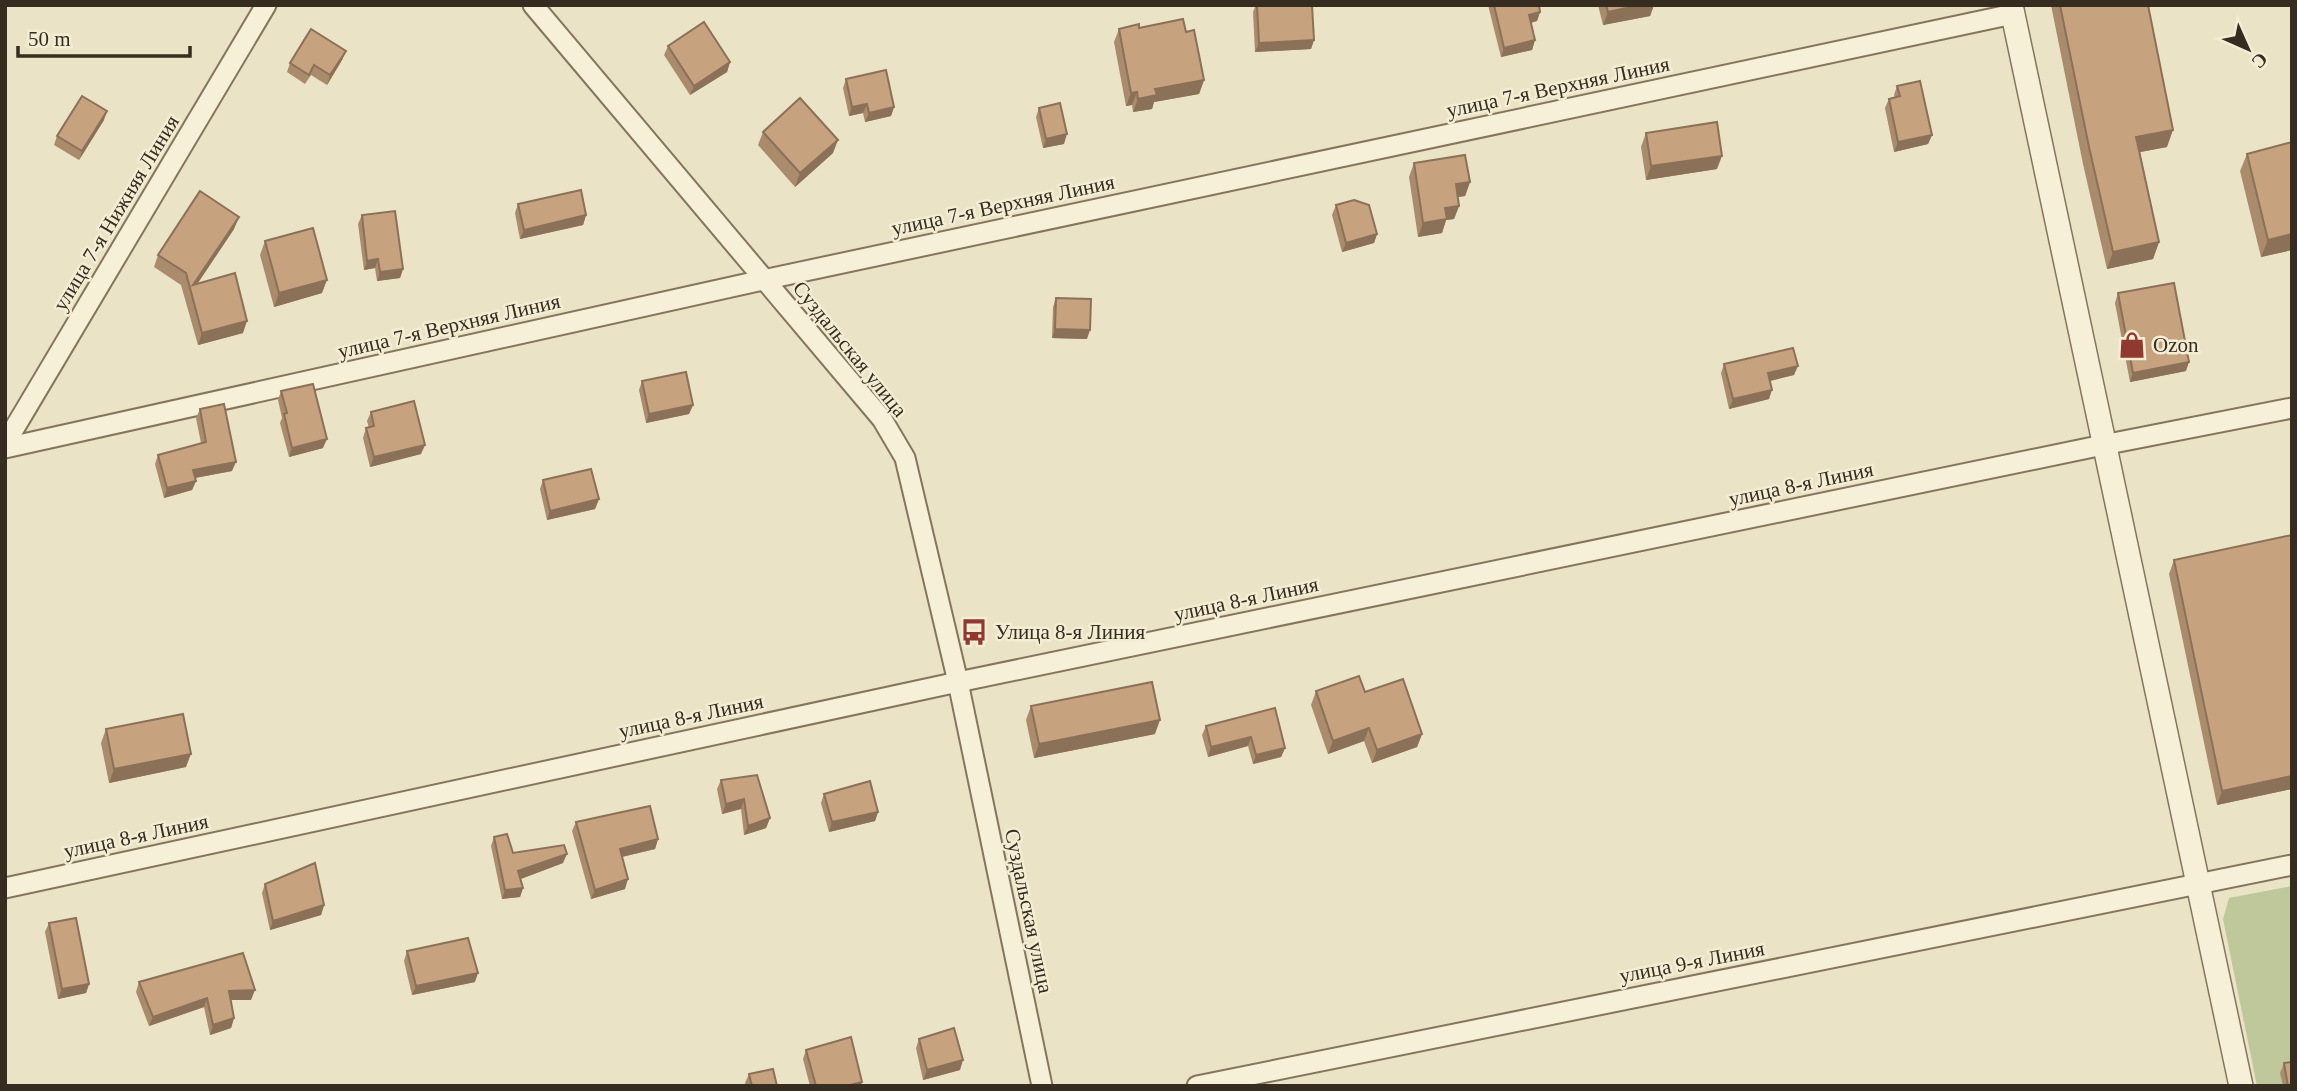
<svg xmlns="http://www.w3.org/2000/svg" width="2297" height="1091" font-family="Georgia,serif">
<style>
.green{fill:#bfc89a}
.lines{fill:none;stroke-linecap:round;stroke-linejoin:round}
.minor-casing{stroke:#85755d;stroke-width:23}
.tertiary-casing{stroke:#85755d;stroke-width:26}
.minor{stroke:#f6f0d8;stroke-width:19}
.tertiary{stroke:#f6f0d8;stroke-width:23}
.wall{fill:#aa8b6c}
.shaded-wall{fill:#8b7158}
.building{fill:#c6a27e;stroke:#8b7158;stroke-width:2}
.labels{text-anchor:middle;stroke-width:5;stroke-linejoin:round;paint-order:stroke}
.street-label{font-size:21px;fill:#362c1f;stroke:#f3edd4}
.poi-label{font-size:21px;fill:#362c1f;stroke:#f3edd4;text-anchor:start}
</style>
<rect width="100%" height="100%" fill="#ebe3c5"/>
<path class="green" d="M2292,886V1086H2257L2223,919L2229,898Z"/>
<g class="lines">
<defs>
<g id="minor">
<path d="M533,5L882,419L905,458L958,682L1042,1086"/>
<path d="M5,444L266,5"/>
<path d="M5,448L763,280L2013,14"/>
<path d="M5,888L958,682L2103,445L2292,408"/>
<path d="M1197,1086L2292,865"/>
</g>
<path id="tertiary" d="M2011,5L2241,1086"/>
</defs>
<use href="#minor" class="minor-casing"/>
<use href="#tertiary" class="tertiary-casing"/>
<use href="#minor" class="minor"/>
<use href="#tertiary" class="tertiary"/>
</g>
<g class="wall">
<path d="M1256,5H1312L1314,40L1311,49L1255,52L1253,12Z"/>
<path d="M1488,5H1539L1540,12L1537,21L1531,23L1535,40L1532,50L1501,57Z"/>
<path d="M1598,5H1654L1650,16L1603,25Z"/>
<path d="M2051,5H2148L2167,147L2140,152L2159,242L2153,259L2107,269L2083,164Z"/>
<path d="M1139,28L1186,32L1204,80L1199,94L1154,102L1152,109L1133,112L1132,105L1126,106L1114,42L1119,29Z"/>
<path d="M668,46L730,62L727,72L690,95L664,55Z"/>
<path d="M346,51L342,60L327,85L311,75L305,84L287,72L290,63Z"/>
<path d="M846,79L894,107L891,116L865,122L863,113L849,116L843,88Z"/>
<path d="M1897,86L1932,135L1928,144L1894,152L1885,108L1889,99L1895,97L1894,95Z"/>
<path d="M1039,108L1064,144L1043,148L1036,117Z"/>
<path d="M104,120L79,160L54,145L57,136Z"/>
<path d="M763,132L833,153L795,187L758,145Z"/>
<path d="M1646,133L1717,169L1646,180L1641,147Z"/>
<path d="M2292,142V250L2261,257L2240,171L2247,154Z"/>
<path d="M1414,163L1470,182L1465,196L1458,197L1459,206L1454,219L1446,220L1442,233L1418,237L1409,177Z"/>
<path d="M518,204L586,215L583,225L520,239L515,213Z"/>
<path d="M1336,205L1377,234L1374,243L1342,252L1332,215Z"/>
<path d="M362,215L403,269L400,278L377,281L375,268L364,270L358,224Z"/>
<path d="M234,229L198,283L243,333L198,345L181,285L154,267L158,255Z"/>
<path d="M265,241L322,293L274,307L260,255Z"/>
<path d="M2118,293L2186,371L2130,382L2115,303Z"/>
<path d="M1056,298L1087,339L1052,338L1053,307Z"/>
<path d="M1724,364L1794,375L1770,381L1769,399L1729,409L1721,373Z"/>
<path d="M642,381L693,405L689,414L646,423L639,390Z"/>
<path d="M281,391L323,448L289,457L280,423L282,418L278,400Z"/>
<path d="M200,409L232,471L195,478L196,481L192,490L164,498L155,464L158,455L201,443L196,418Z"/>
<path d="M371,412L421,454L370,467L363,438L366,428H369L367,421Z"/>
<path d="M543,480L599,499L595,509L547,520L540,489Z"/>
<path d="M2292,535V789L2217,805L2169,574L2174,560Z"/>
<path d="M1316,691L1365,692L1422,734L1417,747L1372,763L1364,741L1328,754L1311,705Z"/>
<path d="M1031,706L1155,734L1034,758L1026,720Z"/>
<path d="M1275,708L1285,748L1281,757L1253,764L1248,746L1208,757L1202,735L1206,726Z"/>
<path d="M106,729L186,767L109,783L101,743Z"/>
<path d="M721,780L770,818L766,828L744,835L741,809L722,814L717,789Z"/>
<path d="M824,794L878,812L875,821L829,832L821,803Z"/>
<path d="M576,822L658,839L655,849L622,857L625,889L591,899L572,831Z"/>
<path d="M494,837L513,853L563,863L521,879L523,888L520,897L502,899L491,846Z"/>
<path d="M265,884L324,905L321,915L270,930L262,893Z"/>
<path d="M49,923L89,984L86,993L58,999L45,932Z"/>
<path d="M407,951L475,982L412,995L404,961Z"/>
<path d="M139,982L251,1000H231L234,1018L231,1028L210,1035L204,1007L149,1026L136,992Z"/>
<path d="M919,1039L960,1070L923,1080L916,1048Z"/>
<path d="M806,1050L861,1086H810L803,1059Z"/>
<path d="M2284,1063L2292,1086H2283L2280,1073Z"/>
<path d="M749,1074L777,1086H746L745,1083Z"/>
</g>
<g class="shaded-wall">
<path d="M1640,5H1654L1650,16L1603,25L1608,12Z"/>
<path d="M1540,12L1537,21L1526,24L1529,15Z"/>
<path d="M1314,40L1311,49L1255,52L1259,43Z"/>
<path d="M1535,40L1532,50L1501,57L1504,48Z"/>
<path d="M346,51L342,60L327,85L330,75Z"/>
<path d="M730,62L727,72L690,95L694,86Z"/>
<path d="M1204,80L1199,94L1154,102L1152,109L1133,112L1138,99L1155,89Z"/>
<path d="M1137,92L1132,105L1126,106L1131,93Z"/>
<path d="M867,104L863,113L849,116L852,107Z"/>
<path d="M894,107L891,116L865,122L869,113Z"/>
<path d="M107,111L104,120L79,160L82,151Z"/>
<path d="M2173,130L2167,147L2130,154L2136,137Z"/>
<path d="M1067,134L1064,144L1043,148L1046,139Z"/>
<path d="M1932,135L1928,144L1894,152L1898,142Z"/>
<path d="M838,140L833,153L795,187L800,173Z"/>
<path d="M1722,156L1717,169L1646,180L1651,166Z"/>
<path d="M1470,182L1465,196L1451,198L1456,184Z"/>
<path d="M1459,206L1454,219L1446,220L1442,233L1418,237L1423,223L1445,208Z"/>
<path d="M586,215L583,225L520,239L524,230Z"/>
<path d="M239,217L234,229L191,293L193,285Z"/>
<path d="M1377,234L1374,243L1342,252L1346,243Z"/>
<path d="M2292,234V250L2261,257L2268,240Z"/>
<path d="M2159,242L2153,259L2107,269L2113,252Z"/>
<path d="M378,259L375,268L364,270L367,261Z"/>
<path d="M403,269L400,278L377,281L380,272Z"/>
<path d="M327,280L322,293L274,307L279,293Z"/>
<path d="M247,321L243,333L198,345L202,333Z"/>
<path d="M1055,329L1090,330L1087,339L1052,338Z"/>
<path d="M2189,362L2186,371L2130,382L2133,373Z"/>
<path d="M1798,366L1794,375L1765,382L1768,373Z"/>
<path d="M1772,390L1769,399L1729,409L1733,399Z"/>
<path d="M693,405L689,414L646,423L649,414Z"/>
<path d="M327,439L323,448L289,457L292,448Z"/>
<path d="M425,445L421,454L370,467L374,457Z"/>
<path d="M236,462L232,471L189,479L193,470Z"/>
<path d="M196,481L192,490L164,498L167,488Z"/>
<path d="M599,499L595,509L547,520L550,511Z"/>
<path d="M1160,720L1155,734L1034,758L1039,744Z"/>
<path d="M1369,728L1364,741L1328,754L1333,741Z"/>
<path d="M1422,734L1417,747L1372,763L1377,750Z"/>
<path d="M1251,737L1248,746L1208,757L1211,747Z"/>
<path d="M1285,748L1281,757L1253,764L1256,755Z"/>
<path d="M191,754L186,767L109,783L114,769Z"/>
<path d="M2292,776V789L2217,805L2222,791Z"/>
<path d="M744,799L741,809L722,814L726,804Z"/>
<path d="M878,812L875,821L829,832L832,822Z"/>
<path d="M770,818L766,828L744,835L748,826Z"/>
<path d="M658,839L655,849L617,858L620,849Z"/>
<path d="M567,854L563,863L515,881L518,871Z"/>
<path d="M628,879L625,889L591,899L595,890Z"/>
<path d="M523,888L520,897L502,899L505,890Z"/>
<path d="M324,905L321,915L270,930L273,921Z"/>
<path d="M478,973L475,982L412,995L416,986Z"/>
<path d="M89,984L86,993L58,999L62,989Z"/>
<path d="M255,990L251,1000H226L229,991Z"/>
<path d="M207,998L204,1007L149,1026L153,1017Z"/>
<path d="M234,1018L231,1028L210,1035L213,1025Z"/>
<path d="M963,1060L960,1070L923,1080L927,1070Z"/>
<path d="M862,1082L861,1086H846Z"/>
</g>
<g class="building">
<path d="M1257,5H1312L1314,40L1259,43Z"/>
<path d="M1494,5H1539L1540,12L1529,15L1535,40L1504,48Z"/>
<path d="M1606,5H1640L1608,12Z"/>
<path d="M2060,5H2148L2173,130L2136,137L2159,242L2113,252L2089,147Z"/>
<path d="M1183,19L1186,32L1194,30L1204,80L1155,89L1157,95L1138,99L1137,92L1131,93L1119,29L1139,24V28Z"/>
<path d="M704,22L730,62L694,86L668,46Z"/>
<path d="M311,29L346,51L330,75L314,65L309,75L290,63Z"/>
<path d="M886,70L894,107L869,113L867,104L852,107L846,79Z"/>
<path d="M1920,81L1932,135L1898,142L1889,99L1900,96L1897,86Z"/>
<path d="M82,96L107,111L82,151L57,136Z"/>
<path d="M800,98L838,140L800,173L763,132Z"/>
<path d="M1060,103L1067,134L1046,139L1039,108Z"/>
<path d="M1717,122L1722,156L1651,166L1646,133Z"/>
<path d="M2292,142V234L2268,240L2247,154Z"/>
<path d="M1465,155L1470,182L1456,184L1459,206L1445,208L1447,219L1423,223L1414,163Z"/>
<path d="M581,190L586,215L524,230L518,204Z"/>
<path d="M200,191L239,217L193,285L235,273L247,321L202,333L186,273L158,255Z"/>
<path d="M1354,200L1369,205L1377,234L1346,243L1336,205Z"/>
<path d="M395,211L403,269L380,272L378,259L367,261L362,215Z"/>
<path d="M313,228L327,280L279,293L265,241Z"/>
<path d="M2174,283L2189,362L2133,373L2118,293Z"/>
<path d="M1056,298L1091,299L1090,330L1055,329Z"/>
<path d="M1793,348L1798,366L1768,373L1772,390L1733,399L1724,364Z"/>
<path d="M686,372L693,405L649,414L642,381Z"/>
<path d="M313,384L327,439L292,448L284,414L287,413L281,391Z"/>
<path d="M414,401L425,445L374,457L366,428L374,426L371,412Z"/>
<path d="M224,404L236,462L193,470L196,481L167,488L158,455L206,442L200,409Z"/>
<path d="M591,469L599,499L550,511L543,480Z"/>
<path d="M2292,535V776L2222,791L2174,560Z"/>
<path d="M1359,676L1365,692L1403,679L1422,734L1377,750L1369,728L1333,741L1316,691Z"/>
<path d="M1152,682L1160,720L1039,744L1031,706Z"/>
<path d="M1275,708L1285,748L1256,755L1251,737L1211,747L1206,726Z"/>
<path d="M183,714L191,754L114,769L106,729Z"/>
<path d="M757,775L770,818L748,826L744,799L726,804L721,780Z"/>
<path d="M870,781L878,812L832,822L824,794Z"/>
<path d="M650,806L658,839L620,849L628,879L595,890L576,822Z"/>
<path d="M507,834L513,853L564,845L567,854L518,871L523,888L505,890L494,837Z"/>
<path d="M315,863L324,905L273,921L265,884Z"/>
<path d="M76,918L89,984L62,989L49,923Z"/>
<path d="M468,938L478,973L416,986L407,951Z"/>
<path d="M243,953L255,990L229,991L234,1018L213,1025L207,998L153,1017L139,982Z"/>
<path d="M954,1028L963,1060L927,1070L919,1039Z"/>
<path d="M851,1037L862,1082L846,1086H816L806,1050Z"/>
<path d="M2292,1062V1086H2288L2284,1063Z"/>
<path d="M773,1069L777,1086H752L749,1074Z"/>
</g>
<defs>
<symbol id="shop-bare" viewBox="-9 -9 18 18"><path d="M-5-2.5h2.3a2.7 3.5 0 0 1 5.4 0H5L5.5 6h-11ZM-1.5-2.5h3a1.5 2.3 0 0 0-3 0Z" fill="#8f3931" stroke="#f3edd4" stroke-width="2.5" paint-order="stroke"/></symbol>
<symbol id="bus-bare" viewBox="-9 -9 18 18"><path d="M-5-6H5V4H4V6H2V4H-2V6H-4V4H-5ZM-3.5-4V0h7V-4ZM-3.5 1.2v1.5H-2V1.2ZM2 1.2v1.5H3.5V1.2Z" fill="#8f3931" stroke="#f3edd4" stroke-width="2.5" paint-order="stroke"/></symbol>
</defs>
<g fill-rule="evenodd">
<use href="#shop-bare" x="2113" y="326" width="38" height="38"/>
<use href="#bus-bare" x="955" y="613" width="38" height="38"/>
</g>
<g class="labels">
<g class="street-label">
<text transform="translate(1558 87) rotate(-12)" y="7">улица 7-я Верхняя Линия</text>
<text transform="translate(1003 205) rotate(-12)" y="7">улица 7-я Верхняя Линия</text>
<text transform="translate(116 213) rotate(-59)" y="7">улица 7-я Нижняя Линия</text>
<text transform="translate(449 326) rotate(-13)" y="7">улица 7-я Верхняя Линия</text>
<text transform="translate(850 349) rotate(51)" y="7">Суздальская улица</text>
<text transform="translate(1801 484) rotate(-12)" y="7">улица 8-я Линия</text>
<text transform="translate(1246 599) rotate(-12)" y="7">улица 8-я Линия</text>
<text transform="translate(691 716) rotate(-12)" y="7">улица 8-я Линия</text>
<text transform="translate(136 836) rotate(-12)" y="7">улица 8-я Линия</text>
<text transform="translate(1029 911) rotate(78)" y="7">Суздальская улица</text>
<text transform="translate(1692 962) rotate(-11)" y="7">улица 9-я Линия</text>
</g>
<g class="poi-label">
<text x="2153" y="352">Ozon</text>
<text x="995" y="639">Улица 8-я Линия</text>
</g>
</g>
<rect width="2297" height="1091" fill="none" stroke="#362c1f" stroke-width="14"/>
<g transform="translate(2248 49) rotate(135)" stroke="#f3edd4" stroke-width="5" paint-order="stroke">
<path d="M0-5L12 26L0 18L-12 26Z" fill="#362c1f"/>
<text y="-10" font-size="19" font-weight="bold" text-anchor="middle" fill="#362c1f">С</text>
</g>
<path d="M18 46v10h172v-10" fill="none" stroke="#362c1f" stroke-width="3.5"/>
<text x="28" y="46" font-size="21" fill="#362c1f" stroke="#f3edd4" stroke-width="5" paint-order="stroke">50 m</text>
</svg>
